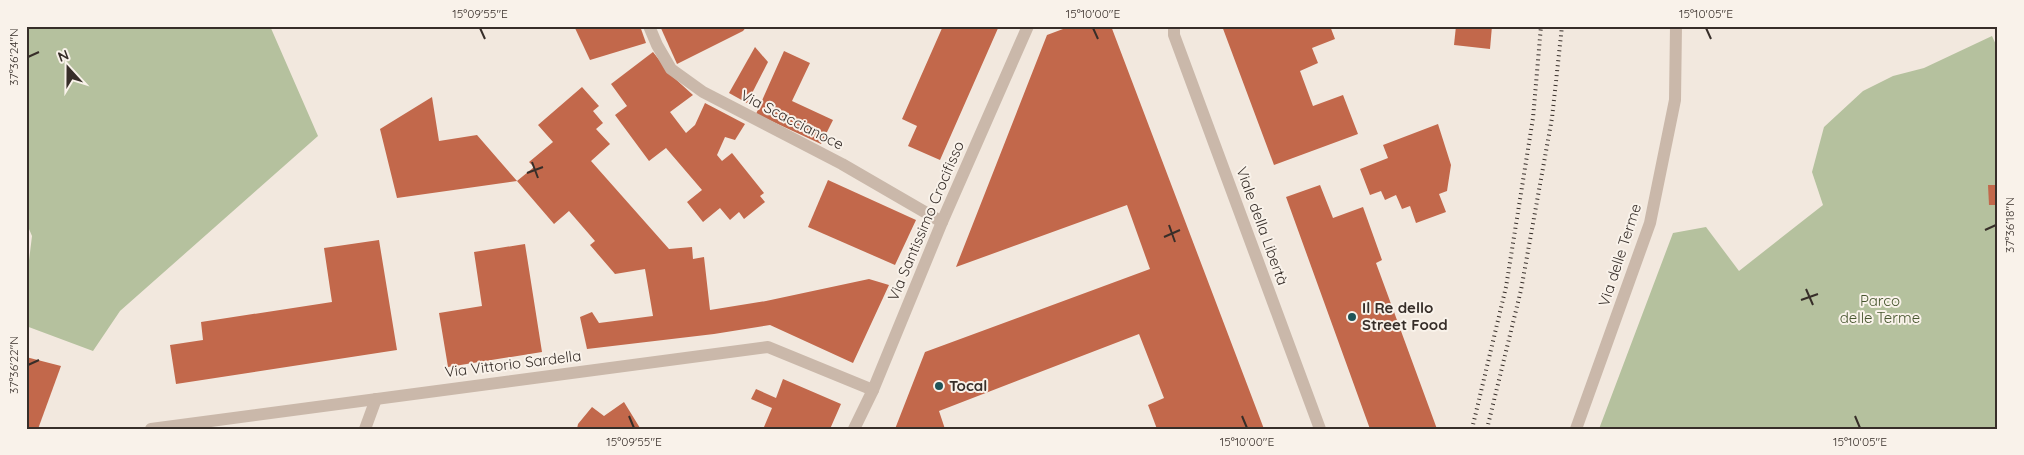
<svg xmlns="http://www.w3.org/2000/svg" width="2024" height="455" font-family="Quicksand,sans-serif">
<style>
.green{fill:#b5c19e}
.building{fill:#c2684b}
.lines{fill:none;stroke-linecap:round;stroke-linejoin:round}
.minor{stroke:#cab8aa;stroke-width:12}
.rail{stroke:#372e29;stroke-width:4;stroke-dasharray:1 4;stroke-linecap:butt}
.ticks{fill:none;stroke:#372e29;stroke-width:2}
.poi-dot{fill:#205458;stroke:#f9f2ea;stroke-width:2}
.labels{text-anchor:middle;stroke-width:4;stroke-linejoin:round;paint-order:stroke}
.street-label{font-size:15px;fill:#372e29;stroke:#f9f2ea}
.park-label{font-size:15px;fill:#46552e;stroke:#f9f2ea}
.poi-label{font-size:15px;font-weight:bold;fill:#372e29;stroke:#f9f2ea;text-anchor:start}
.neatline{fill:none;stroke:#372e29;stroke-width:2}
.ticks-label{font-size:12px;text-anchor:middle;fill:#372e29}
</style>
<rect width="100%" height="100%" fill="#f2e8de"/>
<g class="green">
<path d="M26,26H270L318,136L120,311L93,351L26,326V285L32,236L26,222Z"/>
<path d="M1992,36L1998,49V429H1599L1673,233L1706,227L1739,271L1823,205L1812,172L1824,127L1863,91L1893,76L1924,68Z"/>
</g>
<g class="building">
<path d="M574,26H640L646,43L590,60Z"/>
<path d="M660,26H747L743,31L677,64Z"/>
<path d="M943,26H999L940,160L908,146L917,126L902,119Z"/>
<path d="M1071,26H1111L1264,429H1157L1148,405L1164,398L1139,334L939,411L945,429H895L925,352L1150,269L1127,205L956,267L1047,35Z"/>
<path d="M1222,26H1330L1335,39L1312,48L1318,63L1300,71L1313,106L1343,95L1358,134L1274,165Z"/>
<path d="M1456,26H1492L1490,49L1454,45Z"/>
<path d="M755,47L768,62L747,103L729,93Z"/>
<path d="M784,51L810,63L792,101L833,120L821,144L756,114Z"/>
<path d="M653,52L671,75L693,95L670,112L686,133L695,125L705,103L745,124L735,140L725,137L717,155L722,161L732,153L764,193L760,196L765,202L744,219L739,212L730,220L720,208L703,222L687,202L702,190L666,148L649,161L615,115L627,106L611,84Z"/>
<path d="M582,87L599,106L593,111L603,123L596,129L610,144L591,161L669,249L692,247L693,259L704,257L710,310L766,301L869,279L889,285L853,363L770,325L714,334L587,349L580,317L592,312L599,323L653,316L645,269L615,274L590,245L595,241L569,211L554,224L517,181L534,167L529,162L553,142L538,125Z"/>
<path d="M432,97L439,141L477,135L517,181L397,198L380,129Z"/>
<path d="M1438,124L1451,165L1447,191L1439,194L1446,212L1416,223L1410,206L1402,209L1396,195L1385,200L1381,191L1370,195L1360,169L1388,158L1383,145Z"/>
<path d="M828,180L916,220L895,265L808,227Z"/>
<path d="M1320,185L1333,218L1363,207L1382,260L1376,263L1437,429H1370L1286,197Z"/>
<path d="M1988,185H1998V205H1989Z"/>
<path d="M379,240L397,350L176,384L170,345L203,340L201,322L332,302L324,248Z"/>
<path d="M525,244L542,352L448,367L439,313L482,306L474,252Z"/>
<path d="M26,357L61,366L38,429H26Z"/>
<path d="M783,379L841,404L830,429H769L764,427L772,408L751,399L756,389L776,398Z"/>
<path d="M624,402L640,428L577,429L578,424L592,407L604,416Z"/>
</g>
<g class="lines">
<g class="minor">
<path d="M649,26L657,45L671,69L703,92L842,164L942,222"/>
<path d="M1174,26V35L1320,429"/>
<path d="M151,429L768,347L873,390"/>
<path d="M365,429L376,399"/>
<path d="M854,429L873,390L942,222L1028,26"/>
<path d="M1576,429L1650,223L1675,100L1676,26"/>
</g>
<g class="rail">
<path d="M1472,429L1506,287L1533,118L1541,26"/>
<path d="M1487,429L1521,290L1552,118L1562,26"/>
</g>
</g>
<path class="ticks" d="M480,28L485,39M1093,28L1098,39M1706,28L1711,39M28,57L39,52M532,162L538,178M527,173L543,167M1169,225L1175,242M1985,230L1996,225M1164,237L1180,230M1806,289L1813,305M1801,300L1818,294M28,365L39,360M629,416L634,428M1242,416L1247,428M1855,416L1860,428"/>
<g class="poi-dot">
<circle cx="1352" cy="317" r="5"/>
<circle cx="939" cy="386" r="5"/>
</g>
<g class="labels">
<g class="street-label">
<text transform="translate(792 120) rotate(27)" y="5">Via Scaccianoce</text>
<text transform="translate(926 221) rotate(-67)" y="5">Via Santissimo Crocifisso</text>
<text transform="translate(1262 226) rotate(70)" y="5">Viale della Libertà</text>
<text transform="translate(1620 255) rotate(-72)" y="5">Via delle Terme</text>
<text transform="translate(513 364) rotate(-7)" y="5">Via Vittorio Sardella</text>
</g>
<g class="park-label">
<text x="1880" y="306">Parco<tspan x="1880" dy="17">delle Terme</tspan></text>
</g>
<g class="poi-label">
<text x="1362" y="313">Il Re dello<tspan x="1362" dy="17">Street Food</tspan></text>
<text x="949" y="391">Tocal</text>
</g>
</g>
<rect width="2024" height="455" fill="none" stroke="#f9f2ea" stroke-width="55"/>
<g transform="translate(68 68) rotate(339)" stroke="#f9f2ea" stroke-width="4" paint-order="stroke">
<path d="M0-4L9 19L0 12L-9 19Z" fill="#372e29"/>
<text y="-8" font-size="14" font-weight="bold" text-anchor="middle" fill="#372e29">N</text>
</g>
<rect x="28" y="28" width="1968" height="400" class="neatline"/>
<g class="ticks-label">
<text x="480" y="18">15°09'55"E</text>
<text x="1093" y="18">15°10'00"E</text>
<text x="1706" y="18">15°10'05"E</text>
<text transform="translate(14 57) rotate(-90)" y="4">37°36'24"N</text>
<text transform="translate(2010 225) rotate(-90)" y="4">37°36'18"N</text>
<text transform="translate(14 365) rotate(-90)" y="4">37°36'22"N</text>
<text x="634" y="446">15°09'55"E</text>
<text x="1247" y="446">15°10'00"E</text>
<text x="1860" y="446">15°10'05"E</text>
</g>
</svg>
